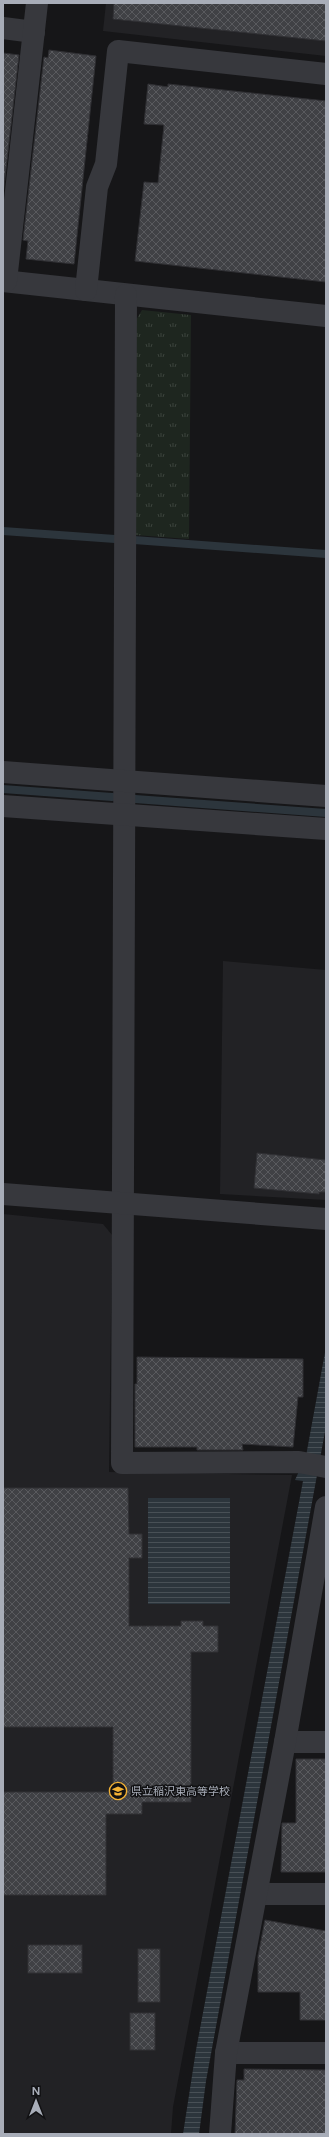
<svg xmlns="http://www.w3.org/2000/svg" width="329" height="2137" font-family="Figtree,'Noto Sans JP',sans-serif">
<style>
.built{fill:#222225}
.grass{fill:url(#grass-tufts)}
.water{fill:url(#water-rules)}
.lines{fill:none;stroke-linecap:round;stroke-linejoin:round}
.stream{stroke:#2c353c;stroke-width:8}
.building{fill:url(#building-cross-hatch);stroke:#303034}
.minor{stroke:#37383d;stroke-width:22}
.tertiary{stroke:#37383d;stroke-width:22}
.labels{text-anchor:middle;stroke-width:3;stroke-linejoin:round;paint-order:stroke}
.poi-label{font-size:11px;fill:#a8adb8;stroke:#111113;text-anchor:start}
</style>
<defs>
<pattern id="grass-tufts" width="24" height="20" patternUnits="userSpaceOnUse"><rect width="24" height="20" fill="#1e261f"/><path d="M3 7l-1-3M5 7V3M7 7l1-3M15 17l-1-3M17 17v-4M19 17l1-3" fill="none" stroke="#3c433d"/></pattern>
<pattern id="water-rules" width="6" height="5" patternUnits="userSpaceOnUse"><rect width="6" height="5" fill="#2c353c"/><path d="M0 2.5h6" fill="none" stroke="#485056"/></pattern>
<pattern id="building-cross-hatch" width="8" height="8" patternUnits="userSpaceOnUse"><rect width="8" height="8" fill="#404145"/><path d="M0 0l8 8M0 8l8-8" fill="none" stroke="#595a5e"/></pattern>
</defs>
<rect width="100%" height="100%" fill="#161618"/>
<g class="built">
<path d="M106,3H326V56L103,31Z"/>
<path d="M223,961L326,970V1200L220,1194Z"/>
<path d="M3,1214L103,1224L112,1235L109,1472L292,1475L173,2107L171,2134H3Z"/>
</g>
<path class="grass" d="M142,310L191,315L189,539L135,535L136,320Z"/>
<g class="water">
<path d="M326,1347V1426L206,2081L199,2134H183L196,2050L303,1481L295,1480L306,1456Z"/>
<rect x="148" y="1498" width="82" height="106"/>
</g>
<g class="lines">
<g class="stream">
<path d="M3,531L115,539"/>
<path d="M134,540L326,554"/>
<path d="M3,789L112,797"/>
<path d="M135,799L326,813"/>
</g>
</g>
<g class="building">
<path d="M114,3H326V41L113,19Z"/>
<path d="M49,50L96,56L74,264L26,259L28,241L23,240L44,57L48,58Z"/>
<path d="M3,53L19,55L3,195Z"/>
<path d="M148,84L168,87V84L326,101V282L135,261L144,182L158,183L164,125L144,124Z"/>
<path d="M257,1153L326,1160V1192H319V1194L254,1188Z"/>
<path d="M137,1357L303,1359V1397H298L293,1447L242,1444L243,1450H197V1447H135V1384H137Z"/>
<path d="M3,1488H128L129,1534H142V1558H129V1626H181V1621H203V1626H218V1652H191V1802H142V1814H106V1895H3V1792H113V1727H3Z"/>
<path d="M296,1759H326V1872H281L282,1823H296Z"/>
<path d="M265,1920L326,1931V2020H300V1992H258V1956Z"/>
<rect x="28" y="1945" width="54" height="28"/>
<rect x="138" y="1949" width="22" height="53"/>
<rect x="130" y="2013" width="25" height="37"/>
<path d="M244,2069L326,2070V2134H235L237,2080H244Z"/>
</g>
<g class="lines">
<g class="minor">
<path d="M3,28L34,32"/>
<path d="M3,281L326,316"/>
<path d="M6,281L37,3"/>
<path d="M86,290L97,187L106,164L118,51L326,74"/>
<path d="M126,295L122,1463L299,1462L326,1467"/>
<path d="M3,772L326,796"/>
<path d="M3,806L326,829"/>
<path d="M285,1742H326"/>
<path d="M257,1894H326"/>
<path d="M226,2053H326"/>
<path d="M220,2134L226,2053L285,1742L326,1507"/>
</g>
<path class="tertiary" d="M3,1194L326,1219"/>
</g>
<defs>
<symbol id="school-ring" viewBox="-11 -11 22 22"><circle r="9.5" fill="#111113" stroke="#f2b134" stroke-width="1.5"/><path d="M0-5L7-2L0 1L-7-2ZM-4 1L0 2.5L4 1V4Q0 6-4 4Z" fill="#f2b134"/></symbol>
</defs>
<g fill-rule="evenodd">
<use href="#school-ring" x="108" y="1781" width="20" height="20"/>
</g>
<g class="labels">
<g class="poi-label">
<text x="131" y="1795">県立稲沢東高等学校</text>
</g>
</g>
<rect width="329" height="2137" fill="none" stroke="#a8adb8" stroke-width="8"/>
<g transform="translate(36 2101)" stroke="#111113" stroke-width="3" paint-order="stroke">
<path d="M0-3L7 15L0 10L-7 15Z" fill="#a8adb8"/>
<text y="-6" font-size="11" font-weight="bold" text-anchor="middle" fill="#a8adb8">N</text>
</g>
</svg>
